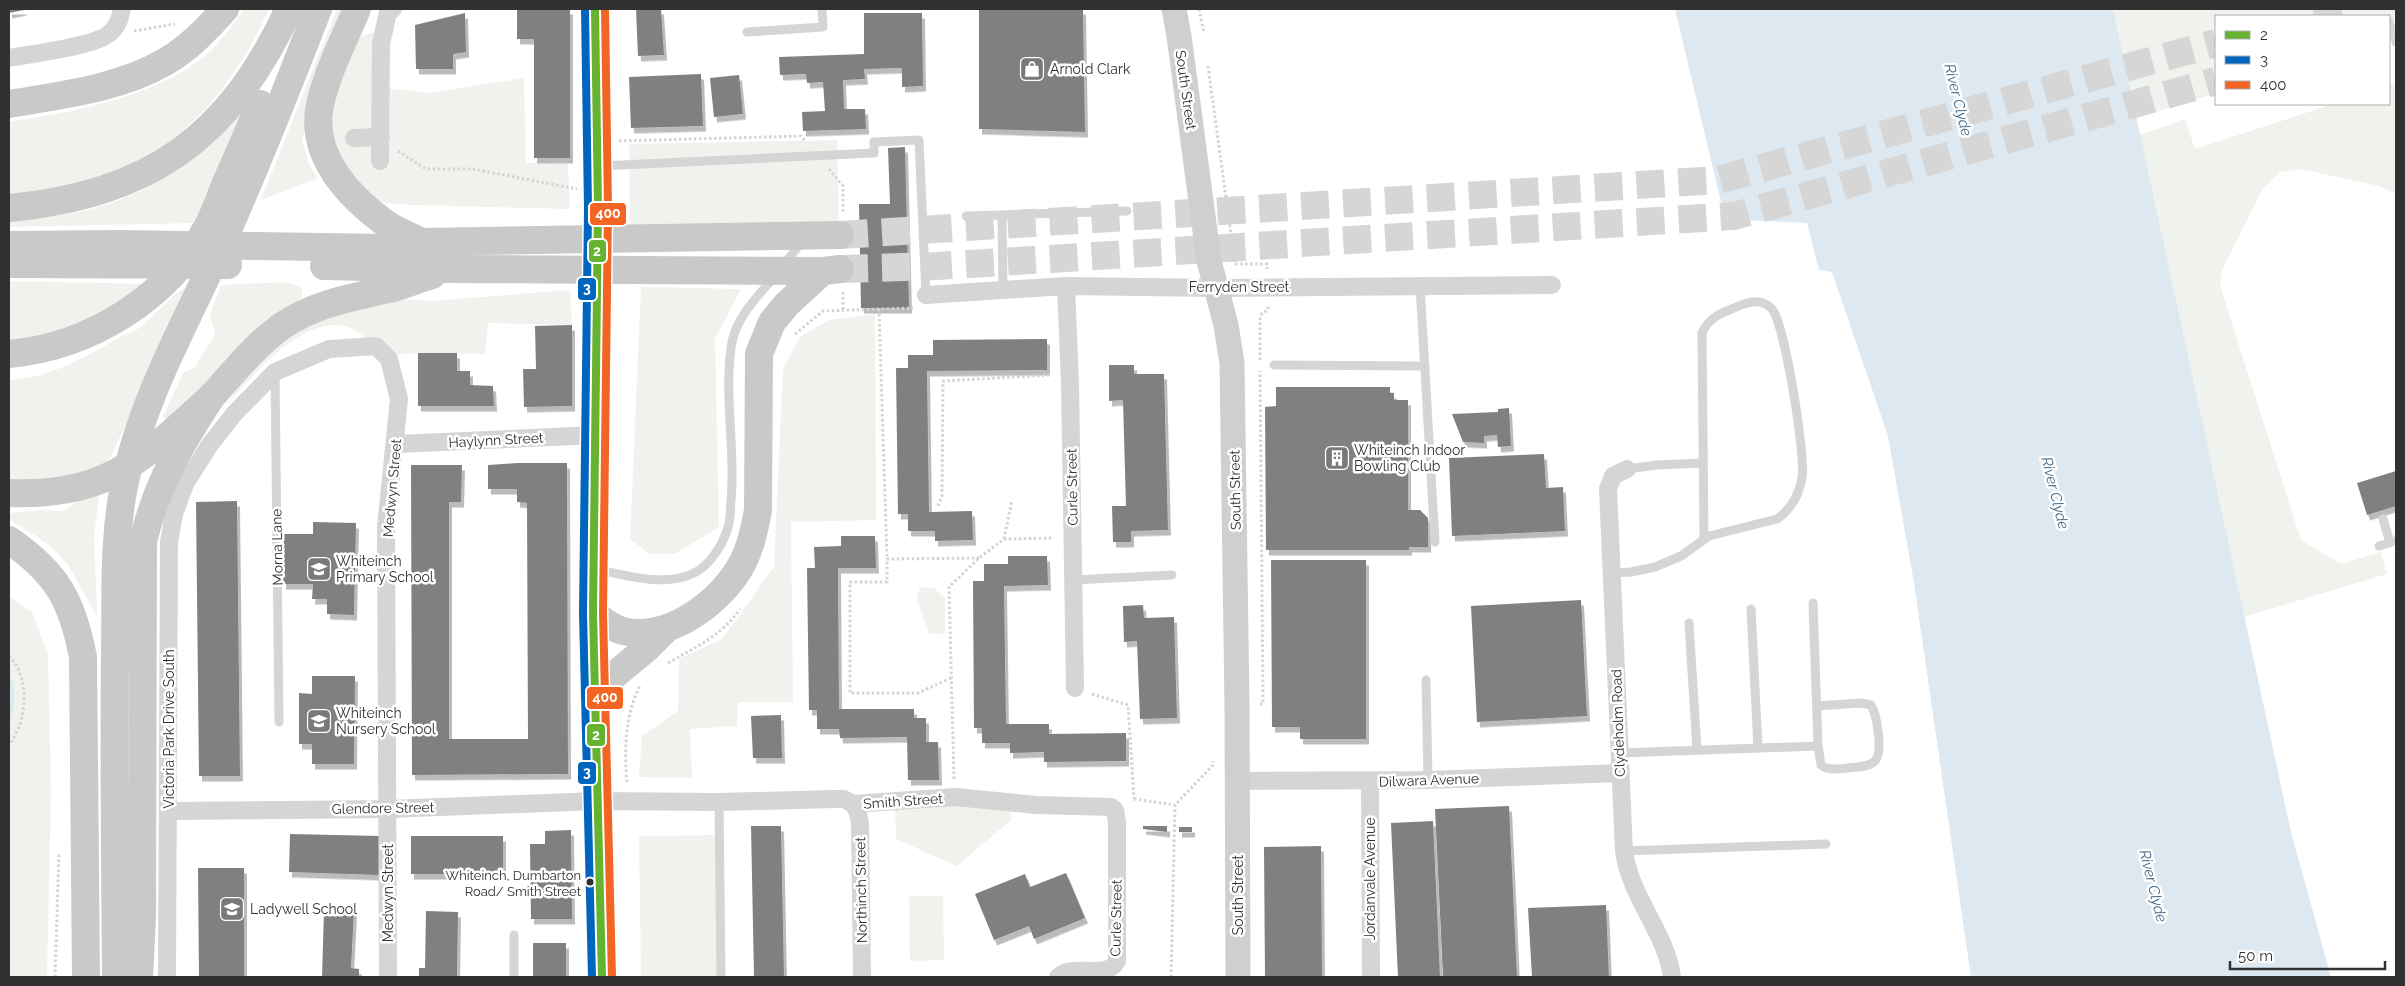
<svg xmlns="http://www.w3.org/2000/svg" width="2405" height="986" font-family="Raleway,sans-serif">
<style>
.green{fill:#f0f3ed}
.water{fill:#dde8f1}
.building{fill:#808080;filter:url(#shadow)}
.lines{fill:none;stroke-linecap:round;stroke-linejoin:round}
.primary-tunnel{stroke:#d6d6d6;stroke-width:28;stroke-dasharray:28 14;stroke-linecap:butt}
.path{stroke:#d4d4d4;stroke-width:3;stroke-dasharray:2.5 2.5;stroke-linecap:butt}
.lane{stroke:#d5d5d5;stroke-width:9}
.street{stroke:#d5d5d5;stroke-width:18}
.secondary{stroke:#cfcfcf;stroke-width:25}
.primary{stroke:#c9c9c9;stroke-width:28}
.bus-1-casing{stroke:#fff;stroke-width:11}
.bus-2-casing{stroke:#fff;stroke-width:11}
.bus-3-casing{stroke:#fff;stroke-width:11}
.bus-1{stroke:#65b32e;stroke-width:8}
.bus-2{stroke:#0065bd;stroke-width:8}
.bus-3{stroke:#f26522;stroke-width:8}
.bus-dot{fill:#313131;stroke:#fff;stroke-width:2}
.labels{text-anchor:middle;stroke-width:5;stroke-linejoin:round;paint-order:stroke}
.bus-label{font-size:13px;fill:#313131;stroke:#fff;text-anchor:end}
.poi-label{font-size:14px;fill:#313131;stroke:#fff;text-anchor:start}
.street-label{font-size:14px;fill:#313131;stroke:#fff}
.water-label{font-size:15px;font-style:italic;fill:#436c8f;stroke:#fff}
.line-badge{stroke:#fff;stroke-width:2}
.badge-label{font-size:14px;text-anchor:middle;font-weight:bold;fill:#fff}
</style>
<defs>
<filter id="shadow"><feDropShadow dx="3" dy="5.5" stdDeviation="0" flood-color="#0004"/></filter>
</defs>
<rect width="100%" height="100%" fill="#fff"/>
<g class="green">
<path d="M244,9H269C237,82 181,152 102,178C73,187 39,191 9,197V122C70,112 140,100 193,65C214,51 230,29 244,9Z"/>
<path d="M337,9H346L302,139L309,165L318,178L261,200Z"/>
<path d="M2113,9H2396V37L2389,40V16H2216V93L2136,118Z"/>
<path d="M376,31L377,87L429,93L524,78L526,163L568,164L570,209L412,205L378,202L348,176L335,153L329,119L338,77L360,37Z"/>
<path d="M267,69L194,223L9,227V220C66,218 123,207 171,172C182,163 192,149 202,139C224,116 246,92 267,69Z"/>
<path d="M2396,83V194L2379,186L2300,169L2280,172L2263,188L2222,270L2220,280L2222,292L2301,540L2341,564L2381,552L2387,574L2244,617L2140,135L2185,119L2195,149L2333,104H2389V85Z"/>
<path d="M837,140L839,223L630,227L629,144Z"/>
<path d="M9,281L148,284L97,321L9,348Z"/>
<path d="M285,282L298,286L302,289V297L295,304L265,320L207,381L166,419L163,417L183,373L195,367L215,334L210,314L221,285Z"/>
<path d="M641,287L741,289L715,339L719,527L675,554H649L630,539Z"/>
<path d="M184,288L189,289L110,458C91,485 39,484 9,486V380C49,378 84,358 118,338C125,334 135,332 142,326C156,314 168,299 184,288Z"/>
<path d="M570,290L572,325L488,323L485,354L418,353L377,356C373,350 370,342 364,337C317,295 254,375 224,407L267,349L306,325L348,309L385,305L400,299L432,301Z"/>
<path d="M875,314L876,520L791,522L793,702H738L737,726L690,729L692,778L639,777L642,736L678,711L679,659L722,639L774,567L783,369L800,337L829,320Z"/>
<path d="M100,491L94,535L97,616L68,565L51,546L9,519V513L41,510L64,511L81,499Z"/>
<path d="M920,587L934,588L945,598V634H929L917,599Z"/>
<path d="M9,596L32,612L48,655L51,790L47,977H9Z"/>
<path d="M1010,802L1011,820L957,866L896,839L895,804Z"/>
<path d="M718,835L719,977H641L639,836Z"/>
<path d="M909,896H943L944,960L910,961Z"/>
</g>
<g class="water">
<path d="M1675,9H2113L2291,832L2331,977H1971L1914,583L1888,436L1832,272L1819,270L1807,223L1725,219Z"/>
<path d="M9,673C17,688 15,710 9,726Z"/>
</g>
<g class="building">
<path d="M9,9H24V10L9,13Z"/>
<path d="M517,9H570V158H534V39H517Z"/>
<path d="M636,9H661L664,55L638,56Z"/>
<path d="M979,9H1083L1085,132L979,129Z"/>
<path d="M465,13L466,52L453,54V69H416L415,25Z"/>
<path d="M864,13H922L923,86L902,87V68L864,69L865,79L843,80L844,109H865L866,129L803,131L802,112L825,111L823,82L807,83L806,74L780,75L779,57L864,54Z"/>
<path d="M701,74L703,126L631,128L629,77Z"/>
<path d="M739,75L743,114L714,117L710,78Z"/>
<path d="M905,147L909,308H861L859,204H890L888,148Z"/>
<path d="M572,325V406L524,407L523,369H536L535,326Z"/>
<path d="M1047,339V370L927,371L929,512L972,511L973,540L935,541V531H908V514H898L896,368H908V355H933V340Z"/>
<path d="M418,353H457V371H470V385L493,386L494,406H418Z"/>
<path d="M1109,365H1134V374H1164L1168,530L1131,531V542H1113L1112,506H1126L1123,400L1109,401Z"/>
<path d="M1276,387H1390V393H1394V400H1408V510H1420L1428,518V547H1409V550H1266L1265,407L1276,406Z"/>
<path d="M1509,408L1511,446L1498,447L1497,435L1484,436V443L1463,442L1452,414L1498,412V409Z"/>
<path d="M1544,454L1546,488L1563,487L1565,531L1452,536L1449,458Z"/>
<path d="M517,463H567L568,774L412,775L411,465H462L461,502H449V739H528L527,503L517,502V489H488V465Z"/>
<path d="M2396,471V506L2367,515L2357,483Z"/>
<path d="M237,501L240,776H199L196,502Z"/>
<path d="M313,522L356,523L354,615L327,614V599H312L313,584H283L284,534H313Z"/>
<path d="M841,536H875L876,568H838L839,709H914V718H926V742H938L939,780H908L907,737L840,738L839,729H817V710H809L807,568H815L814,547L841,546Z"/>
<path d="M1008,556H1047L1048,585L1004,586L1006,724H1049V734L1126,733V761L1044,762V752L1010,753V743H982V728H974L973,581H984V564H1008Z"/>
<path d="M1271,560H1366V739H1300V727H1272Z"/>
<path d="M1581,600L1587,716L1477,722L1471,606Z"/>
<path d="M1143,605L1144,618L1174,617L1177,718L1140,719L1137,641L1124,642L1123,606Z"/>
<path d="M312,676H355L354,764H312V744H299V693L312,694Z"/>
<path d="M781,715L782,758H753L751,716Z"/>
<path d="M1509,806L1517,977H1443L1435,809Z"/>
<path d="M1433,821L1440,977H1398L1391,823Z"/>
<path d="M751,826H781L784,977H754Z"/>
<path d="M1143,826H1167V832L1143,829Z"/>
<rect x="1179" y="827" width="13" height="5"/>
<path d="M571,830L572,919H531L530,844H545V831Z"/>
<path d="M290,834L380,836L379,875L289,872Z"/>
<rect x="411" y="836" width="92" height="38"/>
<path d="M1321,846L1322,977H1265L1264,847Z"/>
<path d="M198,868H244V977H199Z"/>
<path d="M1066,873L1085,918L1034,939L1029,926L994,940L975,894L1025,874L1030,887Z"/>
<path d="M1606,905L1609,977H1532L1528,908Z"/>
<path d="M324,910H354L351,968L359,969V977H322Z"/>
<path d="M426,911L458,912L457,977H419V968H425Z"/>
<rect x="533" y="943" width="33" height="34"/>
</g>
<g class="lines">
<g class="primary-tunnel">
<path d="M2314,16L2342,9"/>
<path d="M2389,33L2396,31"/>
<path d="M840,235L1718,180L2216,43"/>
<path d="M840,269L937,266L1734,216L2216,81"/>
</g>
<g class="path">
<path d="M1199,9L1204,33"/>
<path d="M134,31L175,24"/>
<path d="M1208,66L1235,264H1267V269"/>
<path d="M619,141L801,136L805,141"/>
<path d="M398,151L426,169H473L577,189"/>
<path d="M829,169L843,186V213"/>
<path d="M843,292V311"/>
<path d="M879,309L887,559"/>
<path d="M795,334L823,311L913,308"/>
<path d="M1260,360V317L1262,313L1268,310V305"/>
<path d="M938,506L942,496L943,381L1051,375"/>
<path d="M1004,539L1012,500"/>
<path d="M9,656C31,678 27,722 9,745"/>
<path d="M668,663C696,647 721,636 740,609"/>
<path d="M951,678L918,693H850V582H887V559L979,558"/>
<path d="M1092,694L1128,705L1134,799"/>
<path d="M1260,704H1263L1260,371"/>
<path d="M954,779L949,587L979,558L1004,539L1054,538"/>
<path d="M627,782C624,753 625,713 640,686"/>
<path d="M1134,799L1175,805"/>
<path d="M55,977L59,852"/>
<path d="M1171,977L1175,805L1213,765V761"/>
</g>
<g class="lane">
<path d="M747,32L823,27L822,9"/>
<path d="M600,166L874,153V142L919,140L926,295"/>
<path d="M1002,215L1127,211"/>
<path d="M966,216L1002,215L1003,290"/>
<path d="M783,266L803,240"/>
<path d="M1420,286L1435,542"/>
<path d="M1274,365L1425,366"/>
<path d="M275,373L279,722"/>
<path d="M1627,469L1657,465L1702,463"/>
<path d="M2383,519L2390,542"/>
<path d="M2379,546L2395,541"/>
<path d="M595,569C625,575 663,587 692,574C709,567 723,545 728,527C731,519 730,509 731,501C736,449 723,394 732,342C737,316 759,295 775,276"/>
<path d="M1612,573L1631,572L1655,567L1681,556L1709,536L1777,519C1790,510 1799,495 1802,478C1806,457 1785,325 1772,309C1761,297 1747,302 1734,308C1720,313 1708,319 1702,333L1704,539"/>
<path d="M1073,580L1172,575"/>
<path d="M1751,609L1758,748"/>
<path d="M1689,623L1697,750"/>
<path d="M1426,680L1428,780"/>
<path d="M1817,706L1861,703L1871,705C1877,716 1884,753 1874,762C1868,767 1856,767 1847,768C1838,769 1829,771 1821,765L1818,746"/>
<path d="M1620,753L1818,746L1813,603"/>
<path d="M719,802L721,977"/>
<path d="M1624,851L1826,844"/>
<path d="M514,977V935"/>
</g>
<g class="street">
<path d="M9,58C30,54 97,46 110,33C118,26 120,18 122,9"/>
<path d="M354,138L381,137"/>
<path d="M380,161L381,44L388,12L393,9"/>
<path d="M1066,286L1070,384L1075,688"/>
<path d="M926,295L1066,286L1217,288L1552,285"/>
<path d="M396,444L597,435"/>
<path d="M1627,469L1613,476L1608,489L1624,851C1630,897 1666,932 1672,977"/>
<path d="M1238,781L1428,780L1620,773"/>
<path d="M1370,781L1371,977"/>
<path d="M853,804L858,813L860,824L862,977"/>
<path d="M170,811L389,809L596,801L719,802L834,799H844L853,804L955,797L1037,805L1111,807L1115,810L1117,822V961C1106,981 1074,962 1058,977"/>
<path d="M167,977L169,542L174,514L185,484L209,446L234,414L275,372L329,349L376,346L389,359L399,399L386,527L388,977"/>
</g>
<g class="secondary">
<path d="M595,9L598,209L593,613L602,977"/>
<path d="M1174,9L1179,36L1209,261L1226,325L1232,363L1237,705L1238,977"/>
</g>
<g class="primary">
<path d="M357,9C344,40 327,72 320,105C309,156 350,198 388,225C398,232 411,236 422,242"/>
<path d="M9,104C61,95 118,89 165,62C188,49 207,29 225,9"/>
<path d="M9,208C151,194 229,138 289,9"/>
<path d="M9,245L120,244L391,248L422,242L840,235"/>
<path d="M9,264L228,265"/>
<path d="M324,266L447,269L823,271L840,269"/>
<path d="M9,354C92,346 168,298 209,224C215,212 220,198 225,185C237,158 249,131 260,104"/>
<path d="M9,493C84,496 124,476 179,426C190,416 202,406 213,395C235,371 255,345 282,326C315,303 351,298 389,289C403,286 418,279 432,275"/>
<path d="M9,540C57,573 72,600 83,657L86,977"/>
<path d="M593,613C602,620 611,628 623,631C669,642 723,601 743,562C751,546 755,528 758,510L759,354L772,322L787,304L823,271"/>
<path d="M594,692L647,648L667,628"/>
<path d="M116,977C115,869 114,761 115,653C116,598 113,541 124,486C141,401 184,326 220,248C255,169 287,89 318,9"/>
<path d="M139,977L142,916L143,541C158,481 179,447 212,396"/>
</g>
<defs>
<path id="bus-1" d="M595,9L598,209L593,613L602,977"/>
<path id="bus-2" d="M585,9L588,209L583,613L592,977"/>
<path id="bus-3" d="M605,9L608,209L603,613L612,977"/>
</defs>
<use href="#bus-1" class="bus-1-casing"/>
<use href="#bus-2" class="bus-2-casing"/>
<use href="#bus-3" class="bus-3-casing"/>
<use href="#bus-1" class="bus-1"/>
<use href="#bus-2" class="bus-2"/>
<use href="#bus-3" class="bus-3"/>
</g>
<defs>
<symbol id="shop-square" viewBox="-11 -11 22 22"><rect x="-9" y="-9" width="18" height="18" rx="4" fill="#797979" stroke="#fff"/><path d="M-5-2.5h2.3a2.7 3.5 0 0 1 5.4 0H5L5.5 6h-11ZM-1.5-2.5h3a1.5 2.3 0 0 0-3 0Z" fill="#fff"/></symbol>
<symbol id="building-square" viewBox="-11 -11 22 22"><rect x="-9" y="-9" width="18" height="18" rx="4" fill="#797979" stroke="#fff"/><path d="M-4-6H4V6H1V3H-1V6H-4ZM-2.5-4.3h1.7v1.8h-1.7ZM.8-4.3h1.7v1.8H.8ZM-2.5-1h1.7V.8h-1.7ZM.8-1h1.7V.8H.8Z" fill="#fff"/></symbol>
<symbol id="school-square" viewBox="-11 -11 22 22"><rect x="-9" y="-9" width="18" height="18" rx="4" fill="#797979" stroke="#fff"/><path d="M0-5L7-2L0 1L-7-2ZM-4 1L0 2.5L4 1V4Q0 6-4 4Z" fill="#fff"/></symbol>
</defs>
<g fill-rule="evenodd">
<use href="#shop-square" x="1018" y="55" width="28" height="28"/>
<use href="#building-square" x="1323" y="444" width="28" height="28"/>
<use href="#school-square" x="305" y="555" width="28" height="28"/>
<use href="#school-square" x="305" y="707" width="28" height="28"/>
<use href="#school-square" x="218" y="895" width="28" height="28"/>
</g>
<circle class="bus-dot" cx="590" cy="882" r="4.5"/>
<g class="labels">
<g class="bus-label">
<text x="581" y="880">Whiteinch, Dumbarton<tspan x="581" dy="16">Road/ Smith Street</tspan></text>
</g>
<g class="poi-label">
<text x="1050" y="74">Arnold Clark</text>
<text x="1354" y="455">Whiteinch Indoor<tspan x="1354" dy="16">Bowling Club</tspan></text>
<text x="336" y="566">Whiteinch<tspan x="336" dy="16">Primary School</tspan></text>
<text x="336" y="718">Whiteinch<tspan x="336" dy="16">Nursery School</tspan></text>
<text x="250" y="914">Ladywell School</text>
</g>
<g class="street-label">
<text transform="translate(1186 90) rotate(82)" y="5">South Street</text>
<text x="1239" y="292">Ferryden Street</text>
<text transform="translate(496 440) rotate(-3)" y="5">Haylynn Street</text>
<text transform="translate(1072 487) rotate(-91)" y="5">Curle Street</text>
<text transform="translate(392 488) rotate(-85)" y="5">Medwyn Street</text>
<text transform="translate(1235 490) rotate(-91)" y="5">South Street</text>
<text transform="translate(277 547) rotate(-91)" y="5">Morna Lane</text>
<text transform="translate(1618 723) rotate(-92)" y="5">Clydeholm Road</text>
<text transform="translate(169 729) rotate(-90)" y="5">Victoria Park Drive South</text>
<text transform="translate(1429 780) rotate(-2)" y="5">Dilwara Avenue</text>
<text transform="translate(903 801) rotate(-4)" y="5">Smith Street</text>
<text transform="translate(383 808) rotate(-1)" y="5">Glendore Street</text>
<text transform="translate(1370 879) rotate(-90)" y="5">Jordanvale Avenue</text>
<text transform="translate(861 890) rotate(-91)" y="5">Northinch Street</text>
<text transform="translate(388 893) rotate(-90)" y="5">Medwyn Street</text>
<text transform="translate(1238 895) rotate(-90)" y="5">South Street</text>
<text transform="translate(1116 918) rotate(-89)" y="5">Curle Street</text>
</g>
<g class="water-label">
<text transform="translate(1958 100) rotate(76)" y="5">River Clyde</text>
<text transform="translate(2055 493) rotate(76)" y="5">River Clyde</text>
<text transform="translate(2153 886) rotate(76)" y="5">River Clyde</text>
</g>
</g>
<g class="line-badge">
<rect x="589" y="202" width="38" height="24" rx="5" fill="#f26522"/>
<rect x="588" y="239" width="19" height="24" rx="5" fill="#65b32e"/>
<rect x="577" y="277" width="20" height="24" rx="5" fill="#0065bd"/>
<rect x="586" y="686" width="38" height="24" rx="5" fill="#f26522"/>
<rect x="586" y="723" width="20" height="24" rx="5" fill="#65b32e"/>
<rect x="577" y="761" width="20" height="24" rx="5" fill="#0065bd"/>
</g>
<g class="badge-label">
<text x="608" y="218">400</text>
<text x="597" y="256">2</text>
<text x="587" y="293">3</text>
<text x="605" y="702">400</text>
<text x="596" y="740">2</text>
<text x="587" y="777">3</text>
</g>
<rect width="2405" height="986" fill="none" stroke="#313131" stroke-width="20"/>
<rect x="2215" y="15" width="175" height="90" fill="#ffffff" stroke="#adadad"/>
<rect x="2225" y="31" width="25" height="8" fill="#65b32e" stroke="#adadad"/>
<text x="2260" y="40" font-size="15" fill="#313131">2</text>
<rect x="2225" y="56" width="25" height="8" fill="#0065bd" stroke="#adadad"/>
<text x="2260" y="65" font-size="15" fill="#313131">3</text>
<rect x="2225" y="81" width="25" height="8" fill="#f26522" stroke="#adadad"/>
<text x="2260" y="90" font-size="15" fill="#313131">400</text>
<path d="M2230 961v8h155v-8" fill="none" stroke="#313131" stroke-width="2.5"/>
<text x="2238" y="961" font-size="15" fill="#313131" stroke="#ffffff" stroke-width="4" paint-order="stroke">50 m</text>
</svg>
